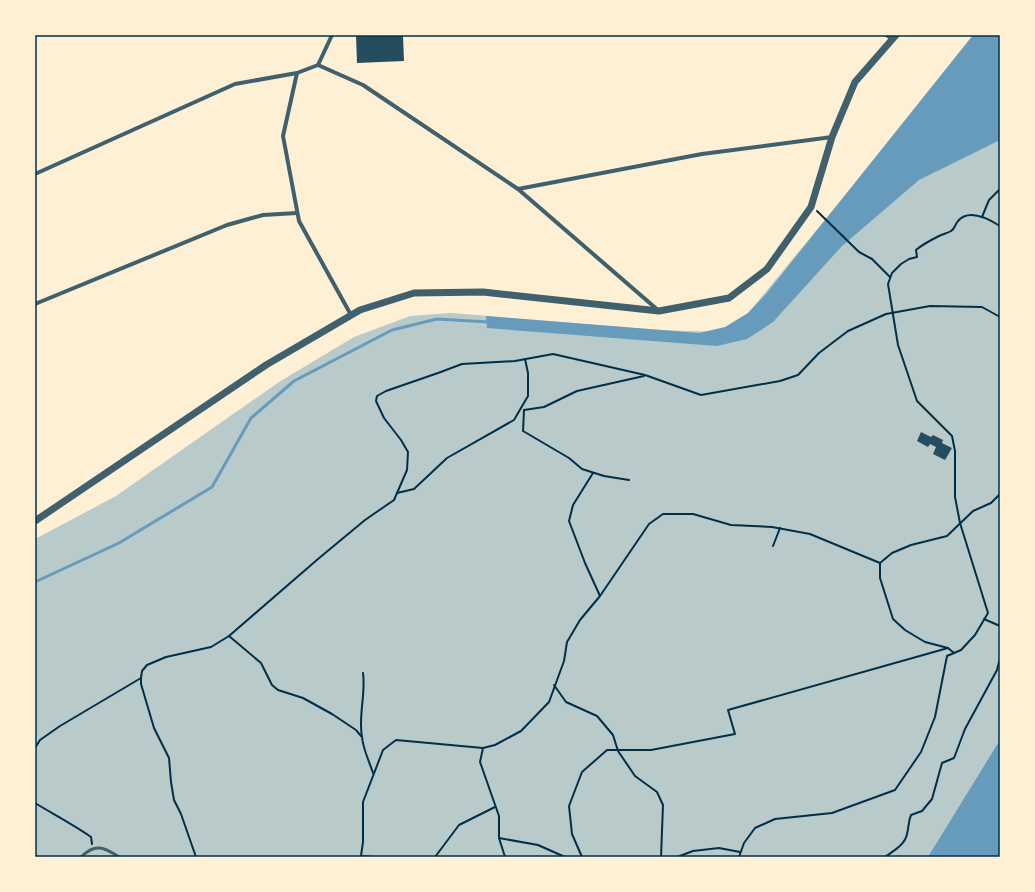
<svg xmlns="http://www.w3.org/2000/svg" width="1035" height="892" font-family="'PT Sans Narrow',sans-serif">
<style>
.green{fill:#b9caca}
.water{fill:#669bbc}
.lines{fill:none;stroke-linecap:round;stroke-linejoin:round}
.stream{stroke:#669bbc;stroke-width:3}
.building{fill:#264d5e}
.path{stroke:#003049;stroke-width:2}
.service{stroke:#3f606c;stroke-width:3}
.minor{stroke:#3f606c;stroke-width:4}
.tertiary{stroke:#3f606c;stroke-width:7}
.neatline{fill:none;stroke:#003049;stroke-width:1.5}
</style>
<rect width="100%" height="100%" fill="#fdf0d5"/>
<path class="green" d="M977,35H1000V857H35V539L116,496L279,382L354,337L410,316L451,313L660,330L719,332L744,318Z"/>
<g class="water">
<path d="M973,35H1000V140L919,180L842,246L773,322L747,339L717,346L487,328L486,316L699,333L725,327L748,313L766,294Z"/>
<path d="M1000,740V857H928Z"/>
</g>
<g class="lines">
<path class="stream" d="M35,582L119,543L212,487L251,418L294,381L392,330L437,319L489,322"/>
</g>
<g class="building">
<path d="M356,35H403L404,61L357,63Z"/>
<path d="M921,432L931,437L933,435L943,440L942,443L952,448L945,460L933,454L936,447L930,444L928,447L917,441Z"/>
</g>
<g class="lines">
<g class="path">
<path d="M817,211L859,252L872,259L890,277"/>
<path d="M982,217L989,200L1000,189"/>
<path d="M524,410L523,431L569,458L582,469L604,476L629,480"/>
<path d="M524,410L544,407L577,391L644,376"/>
<path d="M593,473L573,505L569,521L585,563L600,596"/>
<path d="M397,493L414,489L447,458L514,420L528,396V373L525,359"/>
<path d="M773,546L780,528"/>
<path d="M880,563L892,553L911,545L947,536L973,511L991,503L1000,494"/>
<path d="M880,563V578L893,619L905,630L925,642L948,648L954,653"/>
<path d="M984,619L1000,626"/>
<path d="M229,636L261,663L272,685L278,690L303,698L332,714L356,730L361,736"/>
<path d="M363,673C366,694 358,716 362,737C363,749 369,761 373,773"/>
<path d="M554,685L566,702L597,716L613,735L618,751L635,776L657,792L663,805L661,857"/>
<path d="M35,748L40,740L60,726L141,678"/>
<path d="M483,748L480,762L499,816V838L505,857"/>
<path d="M35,803C53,814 74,825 91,837L92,844"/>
<path d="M499,838L538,845L565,857"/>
<path d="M361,856L375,857"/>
<path d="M196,857L181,814L174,800L171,782L169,758L154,728L141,684V678L142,671L147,665L166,657L211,647L229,636L318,559L365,520L394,500L407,470L408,452L401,440L384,418L376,401L377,396L386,391L438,373L462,364L515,361L553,354L645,375L701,395L780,381L798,375L819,353L848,331L886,314L930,306L982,307L1000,317"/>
<path d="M360,857L361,856L363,842V802L383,750L396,740L483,748L495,745L521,731L549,702L564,661L567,642L580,620L600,596L649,524L663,514H693L731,525L772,527L810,534L880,563"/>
<path d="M435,857L459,825L495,807"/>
<path d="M582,857L572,834L569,806L582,772L607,750H651L735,734L728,710L948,648"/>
<path d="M677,857L693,851L719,848L740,852"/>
<path d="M739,857L744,843L755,828L775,819L832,813L895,790L921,752L935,717L947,656L961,650L975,635L988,613L960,523L955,497V451L952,436L917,401L898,345L888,284L892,273L901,264L909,259L917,257L916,250C923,244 931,240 939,236C943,234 948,233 951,231C955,229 955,224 958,221C969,208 989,219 1000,226"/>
<path d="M885,857C893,851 905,845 907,834C909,827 908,822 911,815L922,811L932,799L942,763L954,758L965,729L997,670L1000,658"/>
</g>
<path class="service" d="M81,857C95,843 104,847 119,857"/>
<g class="minor">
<path d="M886,35L892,38"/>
<path d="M318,65L363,85L518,189L659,311"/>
<path d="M297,73L283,136L299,221L351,315"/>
<path d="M35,174L235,84L297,73L318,65L332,35"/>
<path d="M518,189L702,154L832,137"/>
<path d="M35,304L227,225L263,215L297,213"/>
</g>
<path class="tertiary" d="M35,521L266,365L360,310L414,293L483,292L659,311L729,298L767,269L811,207L832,137L855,82L896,35"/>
</g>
<rect width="1035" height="892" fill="none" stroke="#fdf0d5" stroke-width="72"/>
<rect x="36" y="36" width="963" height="820" class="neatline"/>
</svg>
